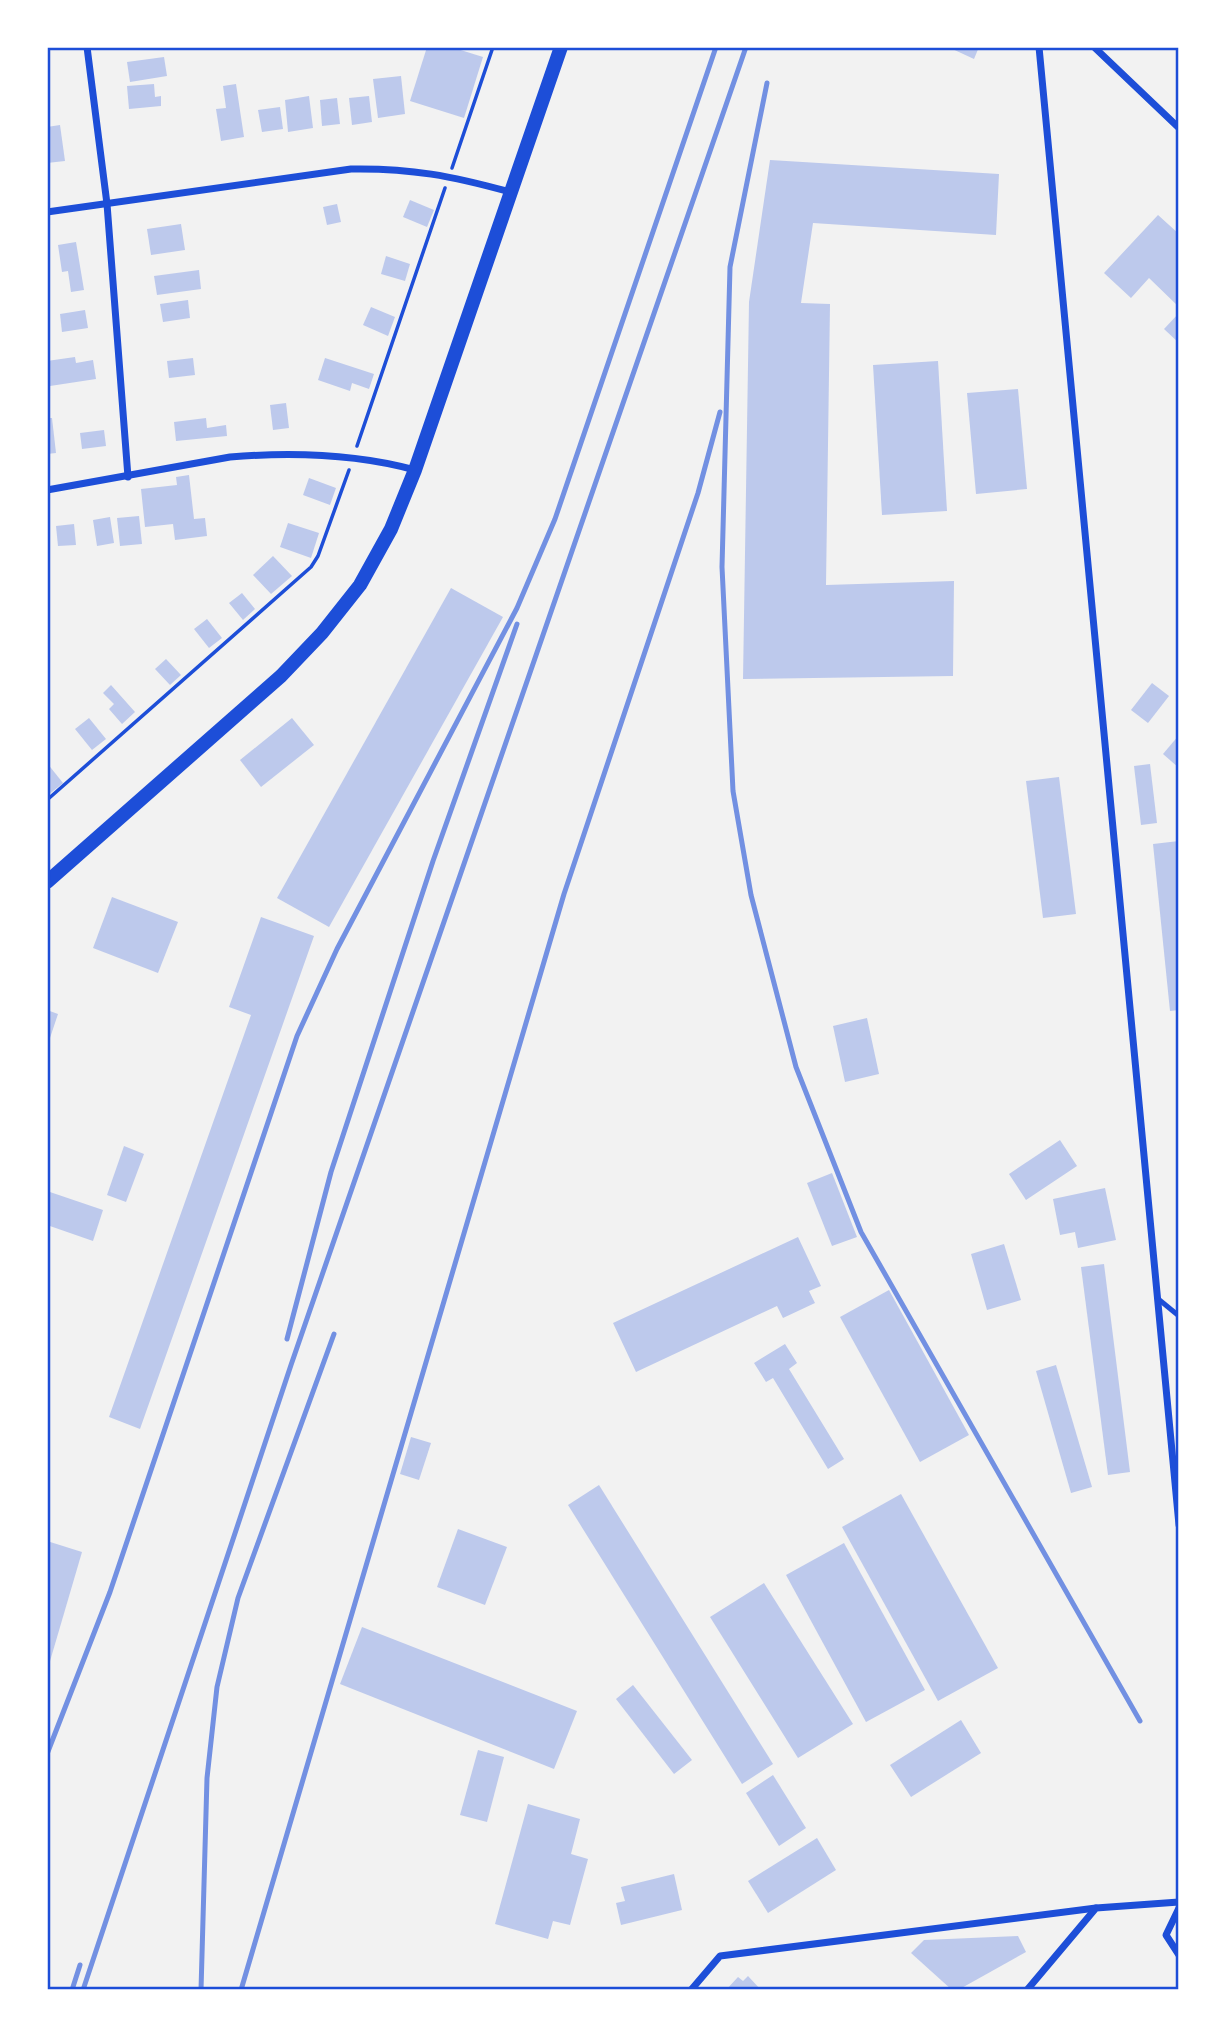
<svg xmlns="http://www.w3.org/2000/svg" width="1226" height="2037" font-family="'Exo 2',sans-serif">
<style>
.building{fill:#bdc9ec}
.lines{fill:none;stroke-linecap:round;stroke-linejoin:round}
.path{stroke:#1d4ed8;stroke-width:3.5}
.service{stroke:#1d4ed8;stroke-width:5}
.minor{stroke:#1d4ed8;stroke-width:7}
.secondary{stroke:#1d4ed8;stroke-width:14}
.rail{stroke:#7290e2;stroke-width:5}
.neatline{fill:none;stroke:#1d4ed8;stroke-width:2.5}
</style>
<rect width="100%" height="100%" fill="#f2f2f2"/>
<g class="building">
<path d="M427,47H451L483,57L464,118L410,101Z"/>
<path d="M948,47H979L974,59Z"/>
<path d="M164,57L167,76L130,82L127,62Z"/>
<path d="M401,76L405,114L378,118L373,79Z"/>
<path d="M154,84L155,97L161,96V106L129,109L127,86Z"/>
<path d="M236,84L244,137L221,141L216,109L226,108L223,86Z"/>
<path d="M309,96L313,128L288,132L285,100Z"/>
<path d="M369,96L372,122L352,125L349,98Z"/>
<path d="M337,98L340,124L322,126L320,100Z"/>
<path d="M280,107L283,129L262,132L258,110Z"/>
<path d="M60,125L65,161L47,163V127Z"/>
<path d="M770,160L999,174L996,235L813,223L801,303L830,304L826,585L954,581L953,676L743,679L749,302Z"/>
<path d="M410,200L434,210L427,227L403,217Z"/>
<path d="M337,204L341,222L327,225L323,207Z"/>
<path d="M1158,215L1179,234V307L1149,278L1131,298L1104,273Z"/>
<path d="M181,224L185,250L151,255L147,229Z"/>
<path d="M76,242L84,290L71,292L68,271L62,272L58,245Z"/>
<path d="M386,256L410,264L405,281L381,274Z"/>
<path d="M199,270L201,289L157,295L154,276Z"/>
<path d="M188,300L190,318L163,322L160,304Z"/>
<path d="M371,307L395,317L388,336L363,325Z"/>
<path d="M85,310L88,328L62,332L60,314Z"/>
<path d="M1179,313V343L1164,329Z"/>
<path d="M75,357L76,363L93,360L96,379L50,386L47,361Z"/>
<path d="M193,358L195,375L169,378L167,361Z"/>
<path d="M325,358L374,374L369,389L352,383L350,391L318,380Z"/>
<path d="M938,361L947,511L882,515L873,365Z"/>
<path d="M1018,389L1027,489L976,494L967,393Z"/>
<path d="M286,403L289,428L273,430L270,405Z"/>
<path d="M47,418H52L56,453L47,454Z"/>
<path d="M206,418L207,428L226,425L227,436L176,441L174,422Z"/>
<path d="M104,430L106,446L82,449L80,433Z"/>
<path d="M189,475L194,519L205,518L207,536L175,540L173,524L145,527L141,489L177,485L176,477Z"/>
<path d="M309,478L336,488L330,505L303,495Z"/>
<path d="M139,516L142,544L120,546L117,518Z"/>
<path d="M110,517L114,543L97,546L93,520Z"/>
<path d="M288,523L319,533L311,558L280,547Z"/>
<path d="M74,524L76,545L58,546L56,526Z"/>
<path d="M273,556L292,576L271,594L253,575Z"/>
<path d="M451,588L503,617L329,927L277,898Z"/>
<path d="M242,593L255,609L243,620L229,603Z"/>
<path d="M207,619L222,638L209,648L194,629Z"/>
<path d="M166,659L181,675L170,685L155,669Z"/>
<path d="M1152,683L1169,696L1148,723L1131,710Z"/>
<path d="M111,685L135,712L122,724L109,709L114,704L103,693Z"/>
<path d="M89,718L106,739L92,750L75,729Z"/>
<path d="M292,718L314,745L261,787L240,760Z"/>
<path d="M1179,735V768L1163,754Z"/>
<path d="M47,763L63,783L47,796Z"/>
<path d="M1150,764L1157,823L1141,825L1134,766Z"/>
<path d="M1059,777L1076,914L1043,918L1026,781Z"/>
<path d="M1179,841V1010L1170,1011L1153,844Z"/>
<path d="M112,897L178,922L158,973L93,948Z"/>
<path d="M261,917L314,936L140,1429L109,1417L251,1015L229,1007Z"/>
<path d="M47,1010L58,1014L48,1044H47Z"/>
<path d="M867,1018L879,1074L845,1082L833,1026Z"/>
<path d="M1060,1140L1077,1166L1026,1200L1009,1174Z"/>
<path d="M124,1146L144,1154L126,1202L107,1195Z"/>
<path d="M832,1173L857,1237L832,1246L807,1183Z"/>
<path d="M1105,1188L1116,1240L1078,1248L1075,1232L1060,1235L1053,1199Z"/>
<path d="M47,1191L103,1210L93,1241L47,1225Z"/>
<path d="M798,1237L821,1286L809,1291L815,1303L783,1318L777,1306L636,1372L613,1323Z"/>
<path d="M1004,1244L1021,1300L987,1310L971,1254Z"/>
<path d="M1104,1264L1130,1472L1108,1475L1081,1267Z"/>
<path d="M889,1290L969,1435L920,1462L840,1317Z"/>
<path d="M785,1344L797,1363L789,1369L844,1459L828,1469L773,1378L766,1382L754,1363Z"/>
<path d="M1056,1365L1092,1487L1071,1493L1036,1371Z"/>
<path d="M411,1437L431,1443L419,1480L400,1474Z"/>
<path d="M599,1485L773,1764L742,1784L568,1505Z"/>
<path d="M901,1494L998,1668L938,1701L842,1527Z"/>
<path d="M458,1529L507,1547L485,1605L437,1587Z"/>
<path d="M47,1541L82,1552L48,1668H47Z"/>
<path d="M844,1543L925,1690L866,1722L786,1575Z"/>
<path d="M764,1583L853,1724L798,1758L710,1617Z"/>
<path d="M362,1627L577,1711L554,1769L340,1684Z"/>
<path d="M633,1685L692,1760L674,1774L616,1699Z"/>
<path d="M961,1720L981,1753L911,1797L890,1765Z"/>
<path d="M478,1750L504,1757L487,1822L460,1815Z"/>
<path d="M773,1775L806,1828L779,1846L746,1793Z"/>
<path d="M528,1804L580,1819L571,1854L588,1859L570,1925L553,1921L548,1939L495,1924Z"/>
<path d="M817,1838L836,1870L768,1913L748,1881Z"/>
<path d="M674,1874L682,1910L621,1925L616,1903L625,1901L621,1887Z"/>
<path d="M1018,1936L1026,1952L958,1990H952L911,1953L924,1940Z"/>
<path d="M748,1976L761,1990H726L738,1977L743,1981Z"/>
</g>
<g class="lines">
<g class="path">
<path d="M452,168L493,47"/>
<path d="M357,446L445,188"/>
<path d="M47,800L311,567L318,556L349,470"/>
</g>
<path class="service" d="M1157,1298L1179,1316"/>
<g class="minor">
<path d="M87,47L107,204L128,477"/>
<path d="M1039,47L1179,1525"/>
<path d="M1094,47L1179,128"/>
<path d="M47,212L351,169C411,168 452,176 510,192"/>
<path d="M47,490L230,457C291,452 356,454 415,470"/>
<path d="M1179,1908L1166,1935L1179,1955"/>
<path d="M691,1990L720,1956L1096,1908"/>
<path d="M1027,1990L1096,1908L1179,1902"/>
</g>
<path class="secondary" d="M47,882L281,676L322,633L360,585L391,529L415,470L561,47"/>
<g class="rail">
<path d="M767,83L730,267L722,567L733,791L751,895L796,1067L861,1232L1140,1721"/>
<path d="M287,1339L331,1172L433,861L517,624"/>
<path d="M47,1754L110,1592L297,1036L337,949L517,608L555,519L716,47"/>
<path d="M72,1990L80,1965"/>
<path d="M83,1990L291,1365L746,47"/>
<path d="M201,1990L207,1778L217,1687L238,1598L334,1334"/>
<path d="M241,1990L564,894L698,493L720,412"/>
</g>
</g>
<rect width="1226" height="2037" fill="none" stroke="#ffffff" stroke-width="98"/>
<rect x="49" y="49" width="1128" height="1939" class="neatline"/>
</svg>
